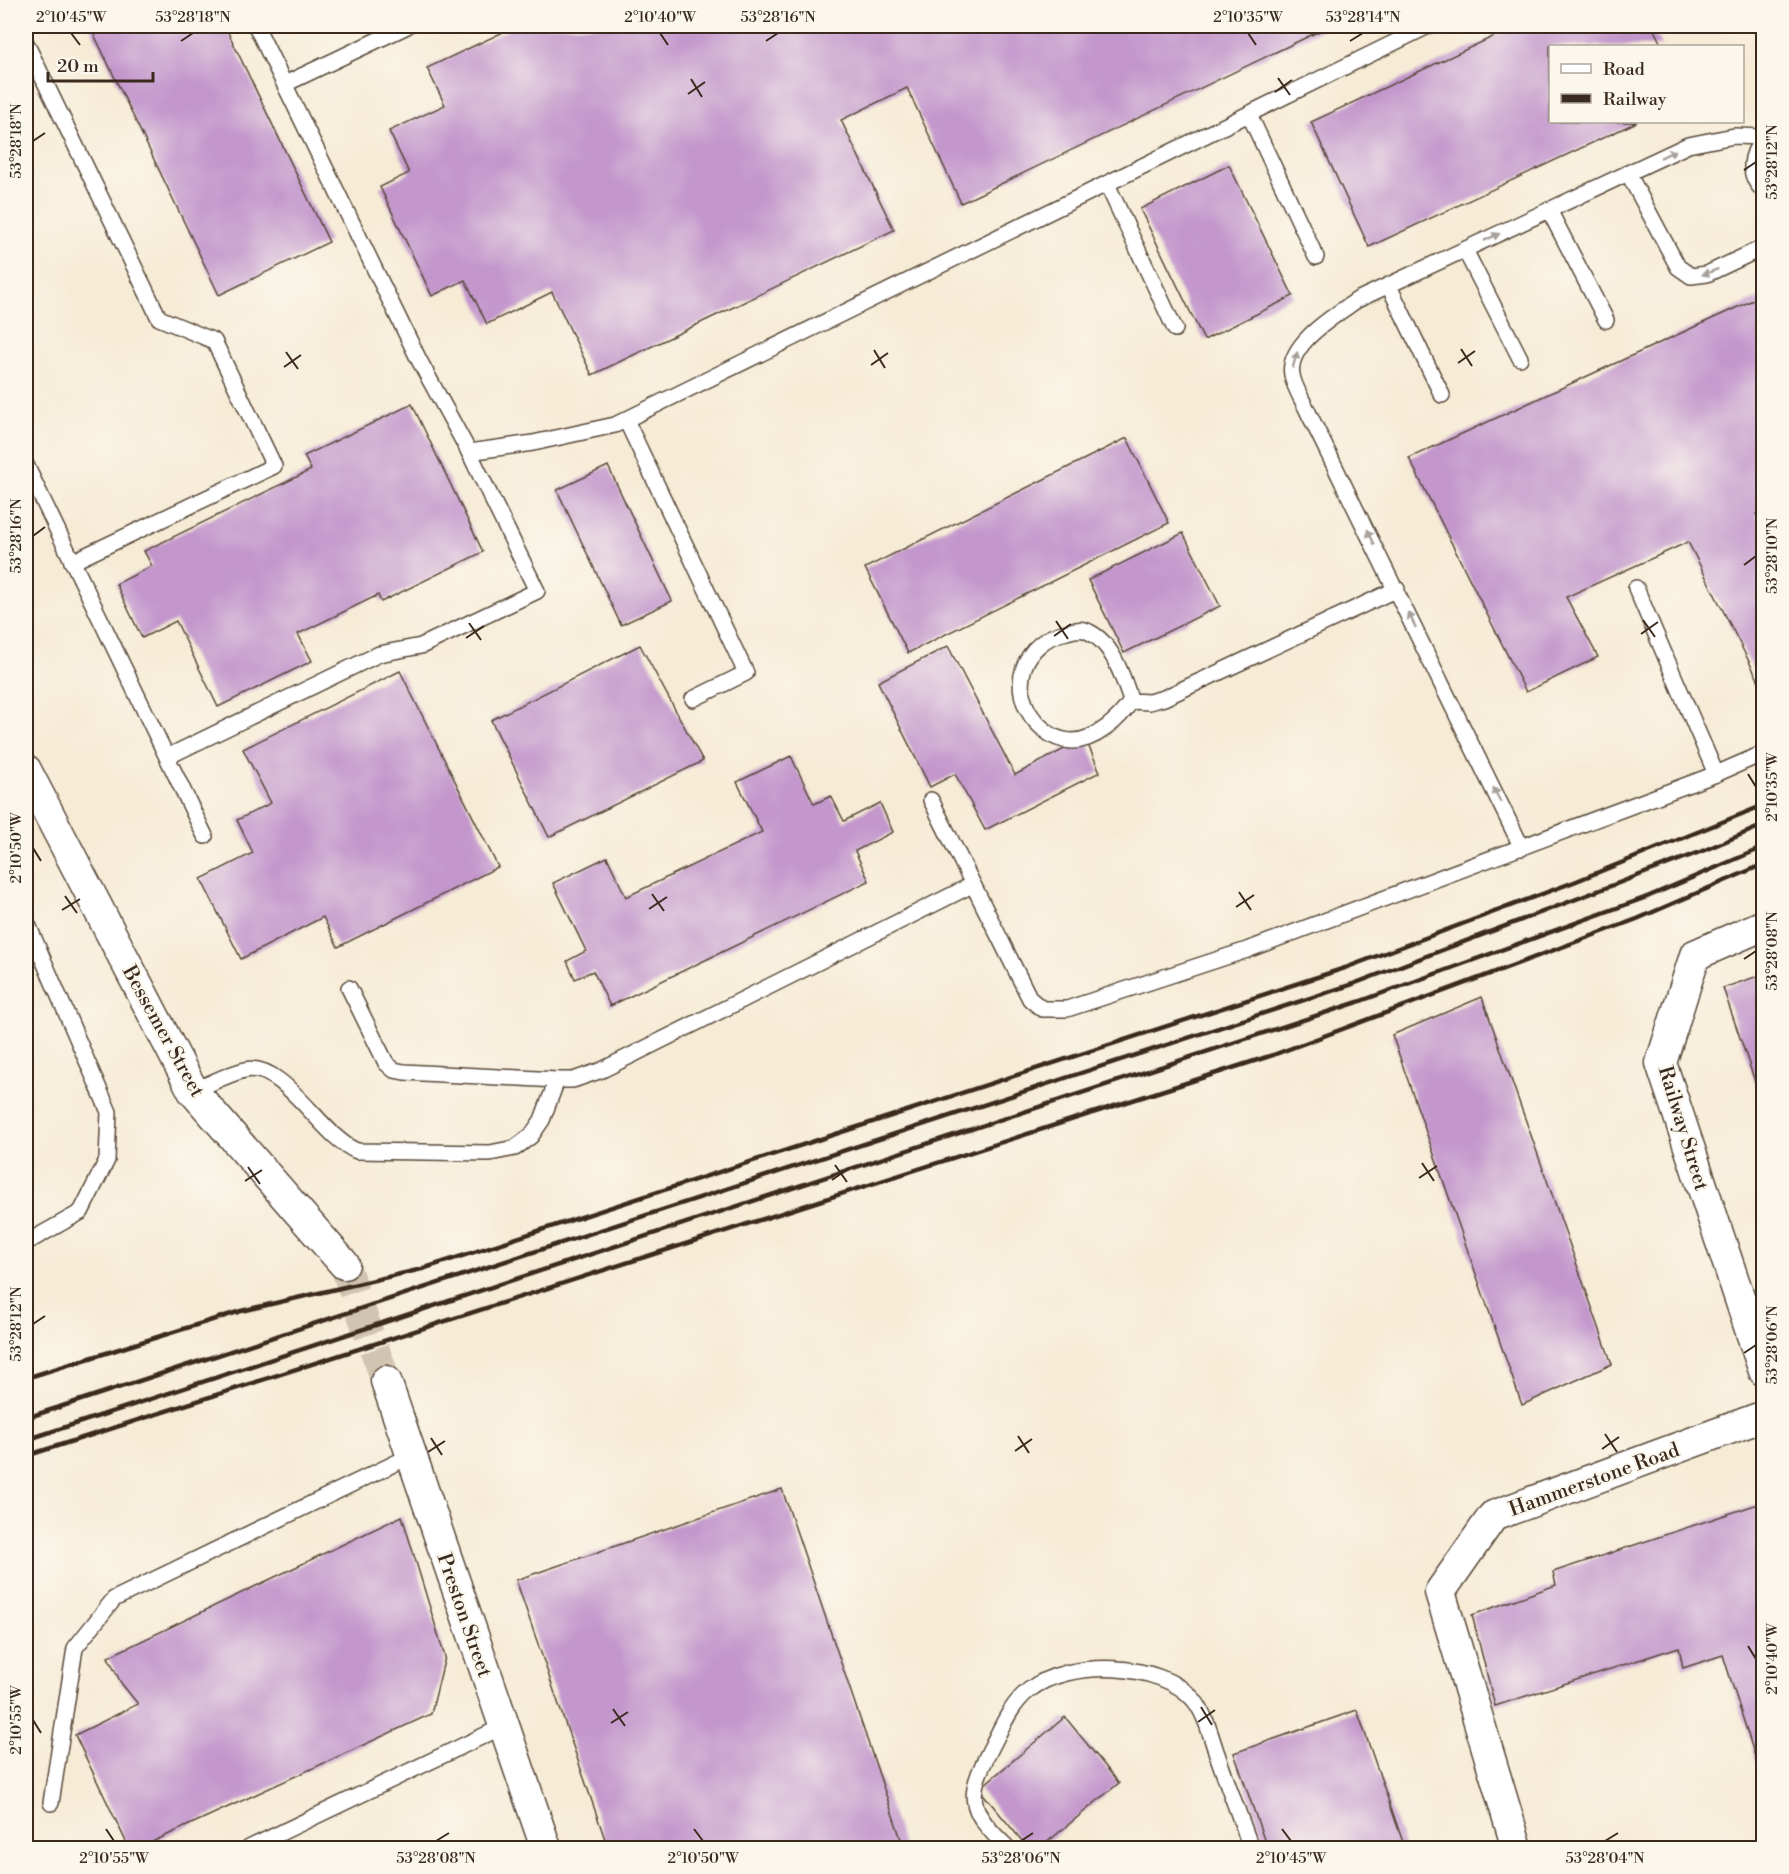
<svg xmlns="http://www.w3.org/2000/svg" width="1789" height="1874" font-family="'Libre Bodoni',serif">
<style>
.building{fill:#c397cc}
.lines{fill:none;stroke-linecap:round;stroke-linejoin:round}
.minor-tunnel{stroke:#d1c4b0;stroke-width:30;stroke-dasharray:30 15;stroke-linecap:butt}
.service-casing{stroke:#574739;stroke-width:18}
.minor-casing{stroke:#574739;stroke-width:33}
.service{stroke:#fff;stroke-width:15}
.minor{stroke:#fff;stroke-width:30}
.rail{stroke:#3b2a1e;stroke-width:4.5}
.oneway{fill:#a79f9a}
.ticks{fill:none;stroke:#3b2a1e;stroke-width:2}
.labels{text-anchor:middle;stroke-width:4.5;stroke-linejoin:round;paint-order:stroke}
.street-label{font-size:20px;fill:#3b2a1e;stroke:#fbf7ec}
.neatline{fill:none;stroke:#3b2a1e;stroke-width:2}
.ticks-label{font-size:15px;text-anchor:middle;fill:#3b2a1e}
</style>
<rect width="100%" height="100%" fill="#fbf7ec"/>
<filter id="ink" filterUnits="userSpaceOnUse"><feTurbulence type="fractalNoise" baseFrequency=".0167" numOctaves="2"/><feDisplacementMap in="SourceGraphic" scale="12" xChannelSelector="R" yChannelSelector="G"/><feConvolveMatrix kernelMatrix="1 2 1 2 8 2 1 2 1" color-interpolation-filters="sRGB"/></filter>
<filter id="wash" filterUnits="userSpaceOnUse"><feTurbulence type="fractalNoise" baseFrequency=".008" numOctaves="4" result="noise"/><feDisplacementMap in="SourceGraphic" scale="24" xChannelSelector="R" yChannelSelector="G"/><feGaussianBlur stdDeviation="1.35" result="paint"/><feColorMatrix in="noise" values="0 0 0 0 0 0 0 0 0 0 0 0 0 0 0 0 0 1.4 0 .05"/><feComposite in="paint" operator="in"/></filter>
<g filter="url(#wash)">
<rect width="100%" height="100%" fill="#f6ebd5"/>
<g id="blocks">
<g class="building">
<path d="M90,26H225L329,242L219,295Z"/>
<path d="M516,26H1330L961,203L907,88L841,120L894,230L592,375L552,292L487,324L465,280L432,296L380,187L409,173L389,131L445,105L427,68Z"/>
<path d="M1516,26H1652L1662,46H1550V122H1637L1369,247L1311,122Z"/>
<path d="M1229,165L1293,296L1204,340L1140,209Z"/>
<path d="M1764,295V510L1756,514L1764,529V691L1688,542L1566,597L1598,657L1526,692L1409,458Z"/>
<path d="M412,404L483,552L381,602L378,595L298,634L312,661L218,707L176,621L142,638L116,584L152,566L144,551L311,470L304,456Z"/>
<path d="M1127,438L1169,523L908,653L865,568Z"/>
<path d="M608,466L672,601L621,625L557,490Z"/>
<path d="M1183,533L1220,606L1124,653L1088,580Z"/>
<path d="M640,645L703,761L549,837L491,720Z"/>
<path d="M948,646L1015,775L1085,738L1100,772L985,830L955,774L930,787L878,682Z"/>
<path d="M400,671L498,867L338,947L323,917L241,959L201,879L253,853L237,820L271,803L243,749Z"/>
<path d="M791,756L814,804L831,796L844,821L880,803L893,832L855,851L869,881L610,1006L593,971L575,979L567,961L586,951L553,883L607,857L626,897L762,832L737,782Z"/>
<path d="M1764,974V1105H1763L1723,988Z"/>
<path d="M1482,997L1612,1364L1522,1405L1392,1035Z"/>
<path d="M782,1489L904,1848H608L516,1580Z"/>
<path d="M1764,1502V1785L1723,1655L1683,1668L1679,1647L1495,1706L1472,1615L1556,1585L1553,1572Z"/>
<path d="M402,1516L445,1657L431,1714L139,1848H129L75,1735L138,1704L121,1683L108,1657Z"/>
<path d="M1357,1710L1405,1848H1267L1234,1753Z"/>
<path d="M1065,1717L1119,1783L1040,1848H1028L979,1789Z"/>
</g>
</g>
</g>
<g filter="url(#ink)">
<use href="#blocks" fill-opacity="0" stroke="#574739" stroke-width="1.5"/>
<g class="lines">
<path class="minor-tunnel" d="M344,1264L386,1381"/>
<defs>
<g id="service">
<path d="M256,26L419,360L469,452L533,443L615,425L1428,26"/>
<path d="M26,43L159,318L214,341L274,466L72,562"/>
<path d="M285,84L407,26"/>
<path d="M1249,114L1316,257"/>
<path d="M1764,139C1749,154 1747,176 1764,191"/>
<path d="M1628,173L1678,267L1691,276L1707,274L1764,247"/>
<path d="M1107,184L1175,329"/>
<path d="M1549,210L1606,320"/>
<path d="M1465,250L1520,358"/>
<path d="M1389,286L1442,395"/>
<path d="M626,420L746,673L693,699"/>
<path d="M26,465L205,836"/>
<path d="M1636,588L1716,774L1764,753"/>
<path d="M1131,701C1120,719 1095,741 1072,741C1056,740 1048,734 1037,723C1006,689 1023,640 1067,632C1073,630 1083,628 1089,632C1113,643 1123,678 1131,701L1149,702L1164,698L1397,589"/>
<path d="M167,757L379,654L421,646L537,591L469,452"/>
<path d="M931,800L1030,999L1042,1009H1067L1247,950L1716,774"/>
<path d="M1522,848L1309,414C1304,402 1294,388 1292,375C1286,344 1336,315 1357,300L1688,145L1734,136L1764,137"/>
<path d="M26,920L109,1112L107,1160L81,1212L31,1240H26"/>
<path d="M349,988L386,1063L394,1070L404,1072L557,1080H573L602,1070L972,885"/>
<path d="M193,1091C210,1084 227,1074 245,1070C284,1061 322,1138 357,1151L490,1153L515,1148L531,1136L542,1120L557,1080"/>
<path d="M51,1803L75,1648L114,1599L410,1456"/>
<path d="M249,1848L504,1726"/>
<path d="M1008,1848C965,1808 967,1795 992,1746C1002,1727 1011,1704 1029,1690C1068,1659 1161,1661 1194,1700C1206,1715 1211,1737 1217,1754C1228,1786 1240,1817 1251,1848"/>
</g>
<g id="minor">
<path d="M26,770L193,1091L344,1264"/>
<path d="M1764,925L1695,955L1661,1063L1764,1371"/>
<path d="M386,1381L546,1848"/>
<path d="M1517,1848L1440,1592L1493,1516L1764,1416"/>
</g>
</defs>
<use href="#service" class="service-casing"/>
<use href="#minor" class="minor-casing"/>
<use href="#service" class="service"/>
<use href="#minor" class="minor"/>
<g class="rail">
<path d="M26,1378L241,1311L422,1269L1345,968L1574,882L1764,805"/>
<path d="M26,1418L1353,984L1700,852L1764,825"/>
<path d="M26,1440L1358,1002L1647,897L1764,847"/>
<path d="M26,1456L1273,1055L1637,919L1764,864"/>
</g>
</g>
<defs><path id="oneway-solid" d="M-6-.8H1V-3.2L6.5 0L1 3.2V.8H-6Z" transform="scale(1.5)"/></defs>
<g class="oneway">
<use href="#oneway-solid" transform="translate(1668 154) rotate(-25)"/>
<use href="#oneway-solid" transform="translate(1492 237) rotate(-25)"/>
<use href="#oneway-solid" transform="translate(1710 272) rotate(160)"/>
<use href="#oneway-solid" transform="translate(1295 360) rotate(-73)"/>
<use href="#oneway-solid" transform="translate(1371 537) rotate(-116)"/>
<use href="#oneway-solid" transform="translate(1412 620) rotate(-116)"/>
<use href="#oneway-solid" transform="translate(1497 795) rotate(-116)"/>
</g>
</g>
<path class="ticks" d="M71,33L80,45M660,33L668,45M1248,33L1256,45M181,41L193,33M766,41L778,33M1350,41L1363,33M1278,78L1290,95M691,79L702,97M1275,92L1292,80M688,94L705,82M33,141L45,133M1744,170L1756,162M1461,349L1472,366M874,350L885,368M286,352L298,369M1458,363L1475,351M871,365L888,353M284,367L301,355M33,536L45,527M1744,565L1756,556M1643,620L1655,637M1056,621L1068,639M469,623L481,640M1641,634L1658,622M1054,636L1071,624M466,638L484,626M1748,774L1756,787M33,848L41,861M1239,892L1251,910M652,894L664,911M65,896L77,913M1236,907L1254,895M649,909L667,897M62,910L80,899M1744,959L1756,951M1422,1163L1434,1181M835,1165L847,1182M248,1167L260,1184M1419,1178L1437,1166M832,1180L849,1168M245,1181L262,1170M33,1324L45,1316M1744,1353L1756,1345M1605,1434L1617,1452M1018,1436L1029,1453M431,1438L442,1455M1602,1449L1619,1437M1015,1451L1032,1439M428,1452L445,1441M1748,1646L1756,1659M1201,1707L1212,1725M613,1709L625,1726M33,1720L41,1733M1198,1722L1215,1710M611,1723L628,1712M106,1829L114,1841M694,1829L703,1841M1282,1829L1291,1841M436,1841L449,1833M1021,1841L1033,1833M1605,1841L1618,1833"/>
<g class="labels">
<g class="street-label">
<text transform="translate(164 1031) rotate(61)" y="7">Bessemer Street</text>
<text transform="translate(1684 1128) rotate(73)" y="7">Railway Street</text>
<text transform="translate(1594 1479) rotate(-20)" y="7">Hammerstone Road</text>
<text transform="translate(465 1615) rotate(71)" y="7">Preston Street</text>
</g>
</g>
<rect width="1789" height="1874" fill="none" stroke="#fbf7ec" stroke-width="66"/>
<rect x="1549" y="45" width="195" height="78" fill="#fbf7ec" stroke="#aea59a" stroke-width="1.5"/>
<rect x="1561" y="64" width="30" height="9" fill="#ffffff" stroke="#aea59a" stroke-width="1.5"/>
<text x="1603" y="75" font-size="18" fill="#3b2a1e">Road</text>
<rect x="1561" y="94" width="30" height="9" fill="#3b2a1e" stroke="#aea59a" stroke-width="1.5"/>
<text x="1603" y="105" font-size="18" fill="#3b2a1e">Railway</text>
<path d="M48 72v9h105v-9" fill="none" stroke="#3b2a1e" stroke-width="3"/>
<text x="57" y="72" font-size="18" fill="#3b2a1e" stroke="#fbf7ec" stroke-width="4.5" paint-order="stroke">20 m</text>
<rect x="33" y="33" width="1723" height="1808" class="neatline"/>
<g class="ticks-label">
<text x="71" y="22">2°10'45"W</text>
<text x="193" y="22">53°28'18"N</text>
<text x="660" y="22">2°10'40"W</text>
<text x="778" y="22">53°28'16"N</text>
<text x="1248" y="22">2°10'35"W</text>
<text x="1363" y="22">53°28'14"N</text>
<text transform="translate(16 141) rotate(-90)" y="5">53°28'18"N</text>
<text transform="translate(1772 162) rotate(-90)" y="5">53°28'12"N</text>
<text transform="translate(16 536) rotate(-90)" y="5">53°28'16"N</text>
<text transform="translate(1772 556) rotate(-90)" y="5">53°28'10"N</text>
<text transform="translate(1772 787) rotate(-90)" y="5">2°10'35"W</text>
<text transform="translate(16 848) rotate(-90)" y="5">2°10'50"W</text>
<text transform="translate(1772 951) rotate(-90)" y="5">53°28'08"N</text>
<text transform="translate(16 1324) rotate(-90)" y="5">53°28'12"N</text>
<text transform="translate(1772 1345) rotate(-90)" y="5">53°28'06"N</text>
<text transform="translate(1772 1659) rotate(-90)" y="5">2°10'40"W</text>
<text transform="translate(16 1720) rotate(-90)" y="5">2°10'55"W</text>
<text x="114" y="1863">2°10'55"W</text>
<text x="436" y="1863">53°28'08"N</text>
<text x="703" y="1863">2°10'50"W</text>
<text x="1021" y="1863">53°28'06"N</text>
<text x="1291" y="1863">2°10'45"W</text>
<text x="1605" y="1863">53°28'04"N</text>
</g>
</svg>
